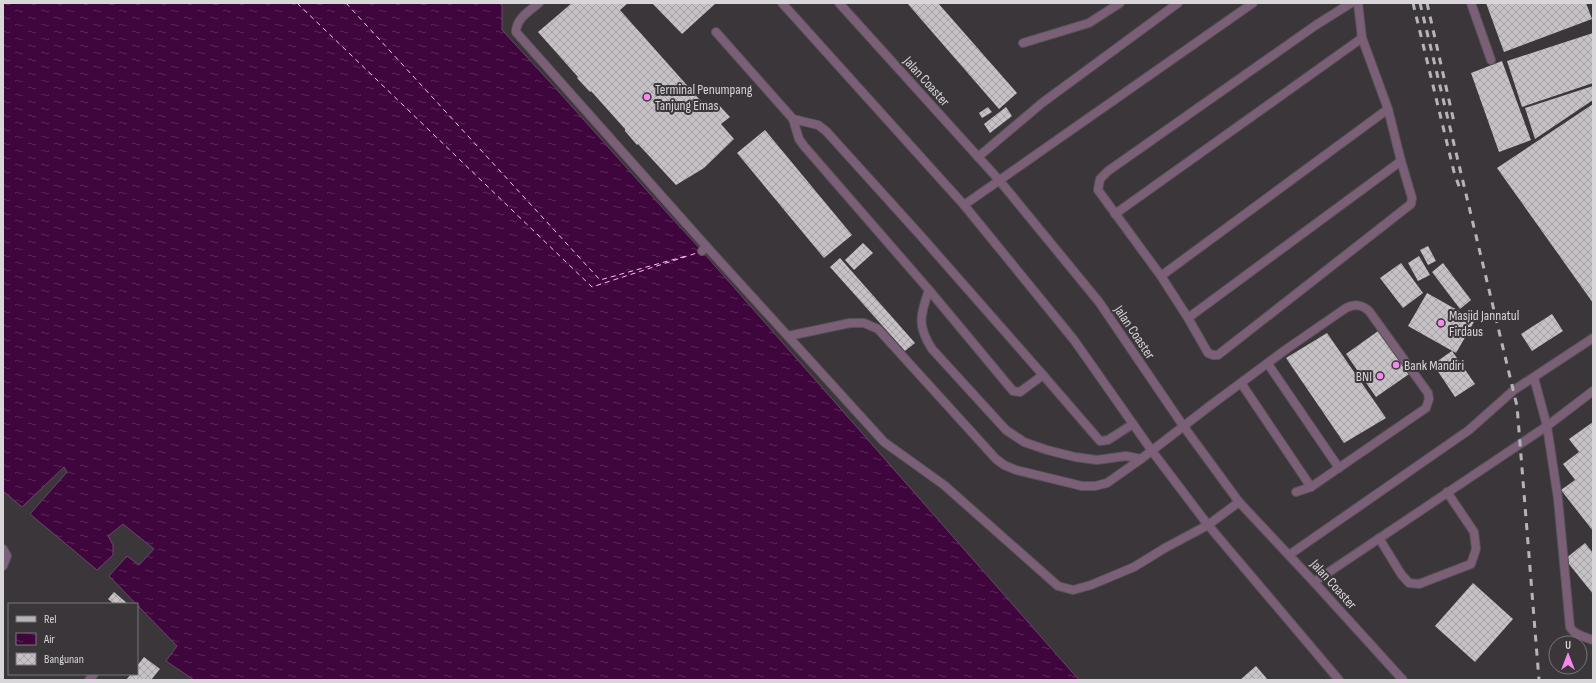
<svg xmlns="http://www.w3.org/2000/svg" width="1596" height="683" font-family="'Sofia Sans Condensed',sans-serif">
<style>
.water{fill:url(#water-ripples);stroke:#6d446c}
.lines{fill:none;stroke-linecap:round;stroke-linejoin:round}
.ferry{stroke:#ffb9f8;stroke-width:1;stroke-dasharray:5 4;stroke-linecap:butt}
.building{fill:url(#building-cross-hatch)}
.service-casing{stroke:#565356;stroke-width:10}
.service{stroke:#7a5f77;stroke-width:8}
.rail{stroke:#b7b4b7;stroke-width:3;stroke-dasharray:7 7;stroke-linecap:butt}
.poi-dot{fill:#f689ee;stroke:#3a363a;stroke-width:1.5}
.labels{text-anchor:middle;stroke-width:4;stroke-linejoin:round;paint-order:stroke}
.street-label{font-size:14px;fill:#d8d6d8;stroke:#3a363a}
.poi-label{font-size:14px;fill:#d8d6d8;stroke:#3a363a;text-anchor:start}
</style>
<defs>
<pattern id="water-ripples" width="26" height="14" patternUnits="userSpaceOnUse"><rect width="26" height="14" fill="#3f053d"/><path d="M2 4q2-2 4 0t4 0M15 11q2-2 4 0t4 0" fill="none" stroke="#5a2958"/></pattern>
<pattern id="building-cross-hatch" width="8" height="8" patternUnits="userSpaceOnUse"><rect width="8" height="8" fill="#c6c1c5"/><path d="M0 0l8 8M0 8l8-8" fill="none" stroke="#a5a1a4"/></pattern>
</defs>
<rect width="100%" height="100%" fill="#3a363a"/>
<path class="water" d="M3,3H502V30C570,102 634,178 702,251L1079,680H194L166,661L177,646L109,576L127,556L139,565L154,549L123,524L108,536L113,545V555L97,570L30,514L67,472L64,467L22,507L3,491Z"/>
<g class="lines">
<g class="ferry">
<path d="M297,3L592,287L700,252"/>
<path d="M346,3L600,280L686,256"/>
</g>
</g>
<g class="building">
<path d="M572,3H628L620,10L709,110L717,103L730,117L721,124L734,139L704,168L676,185L638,144L637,145L625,131V129L591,91L590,92L577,78L578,77L538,32Z"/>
<path d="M652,3H716L682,34Z"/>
<path d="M907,3H938L1017,93L999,109Z"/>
<path d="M1486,3H1586L1592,19L1504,52Z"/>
<path d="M1593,33V83L1522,107L1507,61Z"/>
<path d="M1502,61L1531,140L1499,152L1471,73Z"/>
<path d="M1593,86V100L1535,139L1525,108Z"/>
<path d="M1593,104V303L1497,168Z"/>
<path d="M988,107L992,112L982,118L979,113Z"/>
<path d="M1006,107L1012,116L990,133L984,124Z"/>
<path d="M765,130L852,235L824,258L737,153Z"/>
<path d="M863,243L873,253L854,270L845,260Z"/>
<path d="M1428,246L1436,261L1428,265L1420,250Z"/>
<path d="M1419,256L1430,275L1418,281L1408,263Z"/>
<path d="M840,258L915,343L905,351L830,267Z"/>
<path d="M1401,263L1423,293L1403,308L1380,278Z"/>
<path d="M1443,263L1471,300L1460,309L1432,272Z"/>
<path d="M1427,293L1475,320L1456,353L1408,326Z"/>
<path d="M1552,314L1563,331L1532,351L1521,334Z"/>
<path d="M1381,329L1412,372L1376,397L1346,354Z"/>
<path d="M1327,333L1386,418L1344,443L1286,358Z"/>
<path d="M1452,351L1475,384L1455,397L1433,364Z"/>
<path d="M1593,422V531L1561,490L1575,480L1563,464L1579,452L1569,439Z"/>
<path d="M1585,543L1593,553V594L1565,559Z"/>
<path d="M1473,583L1513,619L1475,662L1435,626Z"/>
<path d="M114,592L128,604H114L108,599Z"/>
<path d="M144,657L160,669L151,680H126L131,674H137V666Z"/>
<path d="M1256,666L1268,680H1240Z"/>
</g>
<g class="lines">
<defs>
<g id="service">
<path d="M539,3C529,11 516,19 516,32L706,246L702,251"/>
<path d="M782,3L964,205L1074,340L1152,451L1208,525L1339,680"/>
<path d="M839,3L999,180L1099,302L1184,427L1239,502L1314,582L1403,680"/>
<path d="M1351,3L1316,25L1108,171L1100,179L1098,190L1161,276L1188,318L1208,353L1213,355H1218L1411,204L1412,198L1401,161L1388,109L1362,38L1358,3"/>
<path d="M1471,3L1491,60"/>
<path d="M716,32L793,119"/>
<path d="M1023,43L1089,23L1120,3"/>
<path d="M978,157L1042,103L1178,3"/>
<path d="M964,205L1253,3"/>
<path d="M1115,214L1362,38"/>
<path d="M706,246L884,442L944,485L1058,586L1073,590L1091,585L1134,567L1165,548L1208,525L1239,502"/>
<path d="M1161,276L1388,109"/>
<path d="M929,290L1013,391L1020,392L1043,375L920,235L826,131L818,125L793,119L799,139L804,146L929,290C920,315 917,326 932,349L1006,430L1024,442L1047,450L1075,457L1097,460L1126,456L1141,459"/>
<path d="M1188,318L1401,161"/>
<path d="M788,336L850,323H864L878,329L996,459L1004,465L1016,470L1082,486H1095L1107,483L1141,459L1211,405L1288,348L1346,308C1355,304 1361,304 1369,311L1428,393L1429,399L1426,408L1311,487L1296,492"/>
<path d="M1268,364L1339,468"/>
<path d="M1043,375L1100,441L1108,440L1133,424"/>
<path d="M1534,378L1547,426L1558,499L1570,627C1574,635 1585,637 1593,640"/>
<path d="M1241,383L1311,487"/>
<path d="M1379,538L1401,574L1409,583L1419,584L1471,564L1476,549L1474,532L1447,492"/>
<path d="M3,549L7,556L3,566"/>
<path d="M1289,555L1469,430L1514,390L1593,338"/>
<path d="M1314,582L1547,426L1593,391"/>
<path d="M89,680L94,674"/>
</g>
</defs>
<use href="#service" class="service-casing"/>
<use href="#service" class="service"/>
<g class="rail">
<path d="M1413,3L1454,172L1460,189"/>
<path d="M1420,3L1517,406L1539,680"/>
<path d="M1427,3L1454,122"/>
</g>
</g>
<g class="poi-dot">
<circle cx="647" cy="97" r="4"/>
<circle cx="1441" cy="323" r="4"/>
<circle cx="1396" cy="365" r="4"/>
<circle cx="1380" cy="376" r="4"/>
</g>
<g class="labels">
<g class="street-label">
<text transform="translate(927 81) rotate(48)" y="5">Jalan Coaster</text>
<text transform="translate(1135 332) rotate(56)" y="5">Jalan Coaster</text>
<text transform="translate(1334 584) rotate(48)" y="5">Jalan Coaster</text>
</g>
<g class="poi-label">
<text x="655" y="94">Terminal Penumpang<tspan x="655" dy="16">Tanjung Emas</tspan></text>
<text x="1449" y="320">Masjid Jannatul<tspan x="1449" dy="16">Firdaus</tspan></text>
<text x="1404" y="370">Bank Mandiri</text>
<text x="1372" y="381" text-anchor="end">BNI</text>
</g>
</g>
<rect width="1596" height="683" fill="none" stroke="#d8d6d8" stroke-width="8"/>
<rect x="8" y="603" width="130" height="72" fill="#3a363a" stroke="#797679"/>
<rect x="16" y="616" width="20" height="6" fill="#b7b4b7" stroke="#797679"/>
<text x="44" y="623" font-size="12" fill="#d8d6d8">Rel</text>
<rect x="16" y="633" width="20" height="12" fill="url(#water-ripples)" stroke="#797679"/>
<text x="44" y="643" font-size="12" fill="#d8d6d8">Air</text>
<rect x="16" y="653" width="20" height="12" fill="url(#building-cross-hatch)" stroke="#797679"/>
<text x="44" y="663" font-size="12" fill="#d8d6d8">Bangunan</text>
<g transform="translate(1568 655)"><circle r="19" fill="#3a363a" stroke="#797679"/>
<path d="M0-3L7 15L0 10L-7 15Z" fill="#f689ee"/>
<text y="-6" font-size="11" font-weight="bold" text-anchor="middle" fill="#d8d6d8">U</text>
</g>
</svg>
